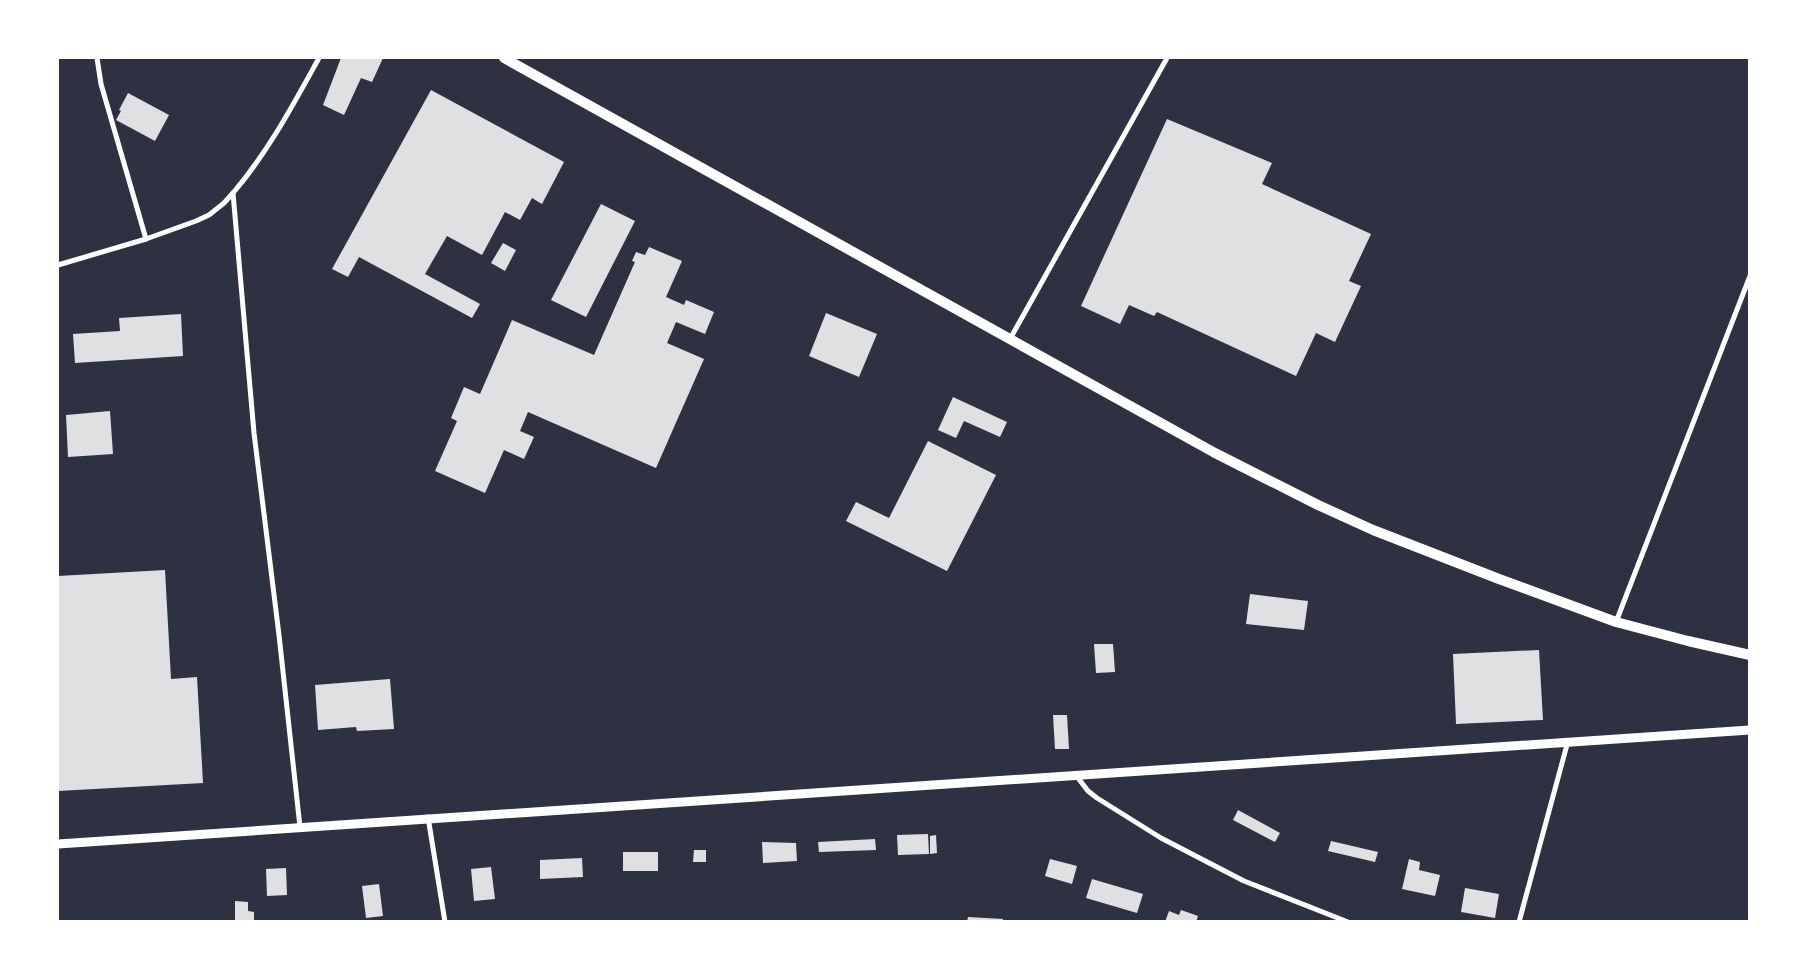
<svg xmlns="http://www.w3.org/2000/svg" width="1807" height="979" font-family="'Exo 2',sans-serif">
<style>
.building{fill:#e0e0e3}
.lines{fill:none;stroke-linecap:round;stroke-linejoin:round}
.minor{stroke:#fff;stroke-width:5}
.tertiary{stroke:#fff;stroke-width:9}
.secondary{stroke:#fff;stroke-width:10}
</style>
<rect width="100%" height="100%" fill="#2d3142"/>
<g class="building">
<path d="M341,58H383L372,82L361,78L344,115L323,105Z"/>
<path d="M431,90L564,162L542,204L532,198L520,220L505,212L482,255L447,236L425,274L480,304L472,318L359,257L348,277L332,269Z"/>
<path d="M128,93L169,115L155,141L116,120L121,111L119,110Z"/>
<path d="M1167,119L1272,163L1262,184L1371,234L1349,281L1361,286L1335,342L1316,333L1296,376L1157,312L1154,316L1129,305L1120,324L1081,306Z"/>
<path d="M601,204L635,221L586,317L551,300Z"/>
<path d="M503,243L516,250L505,271L491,263Z"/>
<path d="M649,247L682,261L666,297L684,305L686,300L714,312L705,334L676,322L667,343L704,359L656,468L528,412L520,431L534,437L524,459L504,450L485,493L435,471L457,421L451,418L464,387L480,394L512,320L594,355L635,262L632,261L636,252L645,255Z"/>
<path d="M826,313L877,334L859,377L809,356Z"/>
<path d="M181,314L183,356L75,363L73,334L120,331L119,318Z"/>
<path d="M953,397L1007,422L1000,437L964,421L956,438L938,430Z"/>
<path d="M110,411L113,454L68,457L66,415Z"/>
<path d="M928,441L996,475L947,571L846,521L856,502L889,518Z"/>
<path d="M165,570L171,679L197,677L203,783L58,791V576Z"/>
<path d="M1250,594L1308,601L1304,630L1246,624Z"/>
<path d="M1094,644H1113L1115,672L1096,673Z"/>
<path d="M1539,650L1543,720L1456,724L1453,654Z"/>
<path d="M390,679L394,729L357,731L356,727L318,730L315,685Z"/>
<path d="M1053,715H1067L1069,749H1055Z"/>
<path d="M1238,810L1280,833L1275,842L1233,820Z"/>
<path d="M928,834L929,854L898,855L897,835Z"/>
<path d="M936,835L937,853L930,854V836Z"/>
<path d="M875,839L876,850L819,852L818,842Z"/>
<path d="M1331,841L1378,852L1375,862L1328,851Z"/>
<path d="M762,842L796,843L797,861L763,863Z"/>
<path d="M694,850H706V862H693Z"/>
<rect x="623" y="852" width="35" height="19"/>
<path d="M582,858L583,877L540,879V860Z"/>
<path d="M1050,859L1077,866L1072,884L1045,876Z"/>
<path d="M1409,859L1420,862L1419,870L1440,875L1435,896L1402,889Z"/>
<path d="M491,867L495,899L474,901L471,869Z"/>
<path d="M286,868L287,895L267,896L266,869Z"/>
<path d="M1092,879L1143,894L1137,913L1086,898Z"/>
<path d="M379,884L383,916L366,918L362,886Z"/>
<path d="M1465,888L1499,894L1495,918L1461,912Z"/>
<path d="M235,901L248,902V911L254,912V922H235Z"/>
<path d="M1181,910L1198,916L1196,922H1165L1169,911L1179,915Z"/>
<path d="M968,917L1003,919V922H967Z"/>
</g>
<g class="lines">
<g class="minor">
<path d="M97,58L101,84L146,239"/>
<path d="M58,265L146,239L196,221L209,215L224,203L233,193"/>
<path d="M1010,339L1167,58"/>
<path d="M1616,622L1750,276"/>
<path d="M1075,774L1088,791L1097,798L1161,838L1244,881L1348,922"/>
<path d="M428,817L445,922"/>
<path d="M300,827L279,635L254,433L233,193C268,152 293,105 319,58"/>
<path d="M1519,922L1568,741"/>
</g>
<path class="tertiary" d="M58,844C621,805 1185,764 1750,730"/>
<path class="secondary" d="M504,58L1215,453L1318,505L1373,530L1499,579L1616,622L1688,641L1750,655"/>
</g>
<rect width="1807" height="979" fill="none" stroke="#ffffff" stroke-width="118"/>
</svg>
